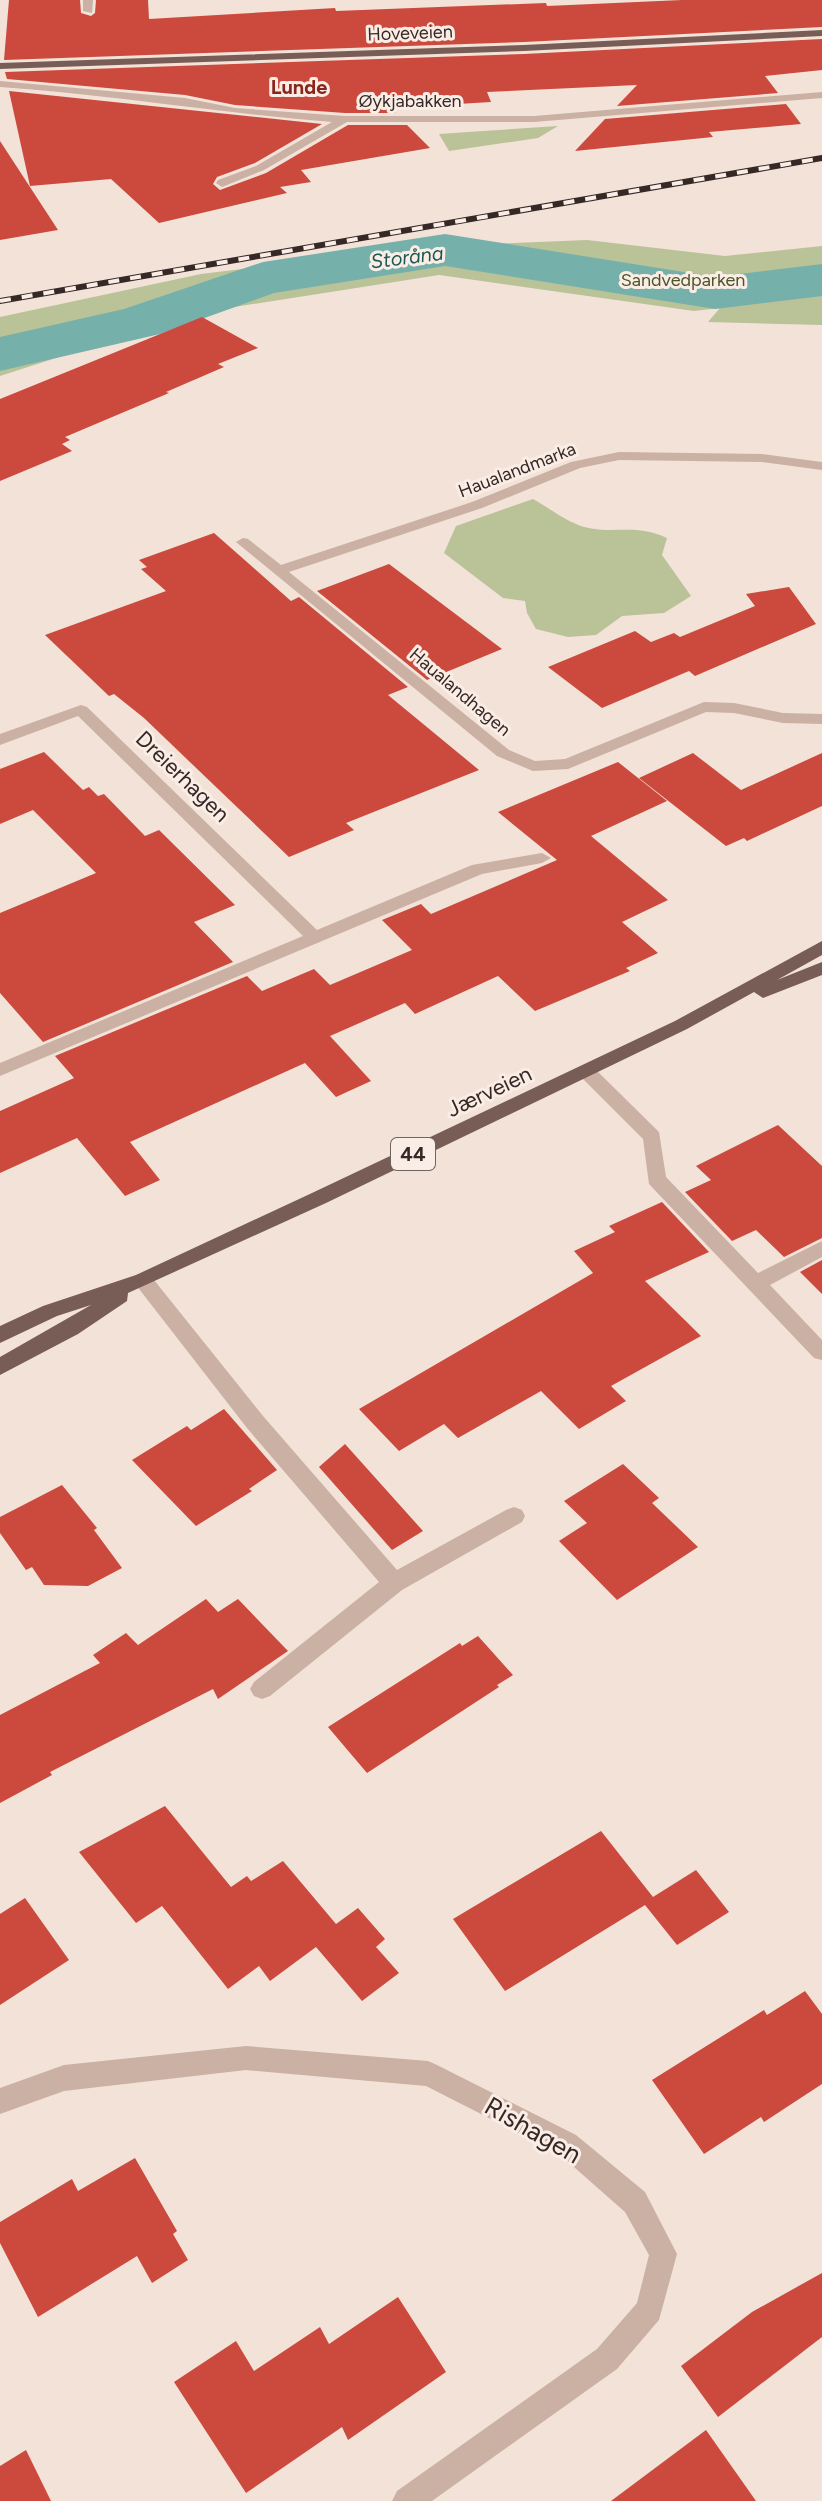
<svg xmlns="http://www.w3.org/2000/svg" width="822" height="2501" font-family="Figtree,sans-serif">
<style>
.green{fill:#bac298}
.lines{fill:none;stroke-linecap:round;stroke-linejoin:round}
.river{fill:#76b0aa;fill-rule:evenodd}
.building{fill:#cb4a3d}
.minor{fill:#cbb0a4;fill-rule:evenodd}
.major{fill:#785c56;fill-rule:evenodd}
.rail-casing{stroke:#362826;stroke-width:6}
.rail{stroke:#faede5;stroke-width:4;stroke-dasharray:11;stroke-linecap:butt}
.labels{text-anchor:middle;stroke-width:6;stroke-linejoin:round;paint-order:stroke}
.far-street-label{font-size:18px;fill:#362826;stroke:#faede5}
.far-park-label{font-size:18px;fill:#4b5529;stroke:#faede5}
.far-neighbourhood-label{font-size:20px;font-weight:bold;fill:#88251c;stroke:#faede5}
.far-water-label{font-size:20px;font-style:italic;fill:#1a5953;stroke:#faede5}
.shield{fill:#faede5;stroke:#71635f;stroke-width:2}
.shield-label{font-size:20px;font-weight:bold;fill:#362826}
.street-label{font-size:22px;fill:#362826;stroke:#faede5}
.near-street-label{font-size:26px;fill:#362826;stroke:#faede5}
</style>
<rect width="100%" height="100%" fill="#f2e2d8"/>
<g class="green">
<path d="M558,126L538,138L449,151L439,134Z"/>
<path d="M587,240L725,256L822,246V325L708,322L720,308L694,311L439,275L196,313L0,376V317L201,274L422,247Z"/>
<path d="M533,499C549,508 567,522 584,527C616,535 634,523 667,538L662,555L691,596L664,613L622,616L596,635L568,637L536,629L527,613L525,601L503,598L444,553L456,526Z"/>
</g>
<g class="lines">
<path class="river" d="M445,234L715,277L822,264V296L715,309L445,266L274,293L160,334L0,371V337L124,309L263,262Z"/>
</g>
<g class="building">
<path d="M9,0H80L81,13L91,16L95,13L96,0H148L149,19L335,8L336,11L546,3L547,6L682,0H822V27L524,42L4,60Z"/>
<path d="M822,39V70L765,76L778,93L617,106L637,85L487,92L491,102L391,108L396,113H345L235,105L185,95L7,79L5,72L524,54Z"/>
<path d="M9,91L322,124L255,163L217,177L213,184L220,190L266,173L348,125H407L430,148L301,170L311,182L280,187L287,193L159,223L111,179L30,186Z"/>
<path d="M786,104L801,124L709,132L713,137L575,151L605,119Z"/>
<path d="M0,141L58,230L0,240Z"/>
<path d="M202,317L258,348L218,364L224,367L166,392L169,393L65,437L70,440L62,444L72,451L0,481V399Z"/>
<path d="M214,533L291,601L299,597L408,687L388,695L479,770L346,823L354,830L289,857L144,718L114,694L109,696L45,635L166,591L141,569L147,567L139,560Z"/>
<path d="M389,564L502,649L427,680L317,591Z"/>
<path d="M789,587L816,624L695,676L689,671L602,708L548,667L635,631L651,642L674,633L680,637L755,606L746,594Z"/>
<path d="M44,752L83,790L89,787L98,796L104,794L145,836L159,830L235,905L194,922L233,962L43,1042L0,993V913L96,873L33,810L0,824V769Z"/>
<path d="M693,753L741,790L822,753V806L747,841L744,838L726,846L639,778Z"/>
<path d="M618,762L667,801L591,836L668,900L622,922L658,953L626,968L630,971L535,1011L498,976L415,1014L405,1003L330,1036L371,1081L336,1097L305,1063L130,1142L160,1180L125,1196L77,1138L0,1173V1111L74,1078L55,1056L247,976L262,991L314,969L330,985L412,950L382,920L421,904L431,914L557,860L498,812Z"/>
<path d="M778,1125L822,1166V1238L784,1257L756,1230L732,1241L685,1192L711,1180L696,1166Z"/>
<path d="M662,1202L709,1252L645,1281L701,1336L611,1386L626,1401L579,1429L541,1391L458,1438L444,1424L399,1451L359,1409L593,1273L574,1251L615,1232L609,1226Z"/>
<path d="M822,1260V1294L800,1272Z"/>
<path d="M224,1409L277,1470L249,1489L252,1491L196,1526L132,1460L187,1426L191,1430Z"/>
<path d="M345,1444L423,1531L392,1550L319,1467Z"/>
<path d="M623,1464L659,1498L652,1503L698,1547L617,1600L559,1541L587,1523L564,1501Z"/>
<path d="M62,1485L97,1528L94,1530L122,1568L88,1586L44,1585L32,1567L26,1570L0,1533V1517Z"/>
<path d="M206,1599L218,1612L238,1599L288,1651L218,1699L213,1689L50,1772L52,1775L0,1803V1715L100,1663L93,1655L126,1633L138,1645Z"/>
<path d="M478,1636L513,1675L497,1685L499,1687L367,1773L328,1727L460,1643L462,1646Z"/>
<path d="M165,1806L231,1887L247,1876L251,1881L283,1861L336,1924L358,1908L385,1939L376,1947L399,1973L362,2001L316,1947L270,1981L259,1966L228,1989L162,1906L136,1923L79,1852Z"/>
<path d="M601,1831L653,1897L696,1870L729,1912L677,1945L645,1905L505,1991L453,1919Z"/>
<path d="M25,1898L69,1960L0,2005V1914Z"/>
<path d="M805,1991L822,2014V2084L764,2122L761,2117L704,2154L652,2080L764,2010L767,2015Z"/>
<path d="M135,2158L177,2231L173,2234L188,2260L152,2283L137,2256L38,2317L0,2243V2222L72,2179L78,2191Z"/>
<path d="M822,2273V2337L718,2417L681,2366L752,2312Z"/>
<path d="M398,2297L446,2372L348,2440L342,2427L246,2493L174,2382L236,2341L254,2371L320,2327L329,2344Z"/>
<path d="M706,2430L756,2501H611Z"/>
<path d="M26,2450L51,2501H0V2466Z"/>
</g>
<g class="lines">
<g class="minor">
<path d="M83,0H93L92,13L83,11Z"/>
<path d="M0,81L185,98L235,108L345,116H534L822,92V98L534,122H347L264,170L222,187L216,183L218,180L256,166L332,122C221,113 112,95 0,87Z"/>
<path d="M619,452L762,454L822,462V470L762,462L619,460L580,468L482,508L289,572L509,750L535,761L565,759L704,702L734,703L783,713L822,714V724L783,723L734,713L706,712L568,769L533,771L497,756L236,542L243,538L248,539L281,565L472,502L571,462Z"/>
<path d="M81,705L87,707L317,930L472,865L542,853L551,858L542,863L482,874L0,1076V1063L303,936L78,716L0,745V734Z"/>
<path d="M587,1066L594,1068L659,1132L666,1177L758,1273L822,1241V1257L770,1285L822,1340V1360L814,1358L649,1184L643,1139L580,1076L578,1072L580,1068Z"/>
<path d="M143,1273L150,1275L263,1416L397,1570L506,1510L514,1507L522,1510L525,1516L522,1522L402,1590L270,1696L262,1699L254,1696L250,1689L254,1682L379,1582L247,1428L136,1285L133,1280L136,1275Z"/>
<path d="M246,2046L428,2061L437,2065L576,2135L645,2192L677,2254L659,2320L617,2369L432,2501H392L397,2491L597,2349L637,2303L649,2255L625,2212L558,2153L426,2086L246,2070L64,2091L0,2114V2088L64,2065Z"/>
</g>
<g class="major">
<path d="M822,30V36L524,51L0,69V63L524,45Z"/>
<path d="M822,941V955L777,980L822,962V975L763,998L754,992L687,1029L326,1203L128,1293L127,1301L78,1334L0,1375V1357L91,1305L57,1316L0,1343V1326L43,1306L136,1275L312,1193L675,1021Z"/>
</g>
<defs>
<path id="rail" d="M0,301L822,158"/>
</defs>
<use href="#rail" class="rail-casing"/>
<use href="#rail" class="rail"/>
</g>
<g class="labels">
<g class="far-street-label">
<text transform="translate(410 33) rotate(-2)" y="6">Hoveveien</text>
<text x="410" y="107">Øykjabakken</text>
<text transform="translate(517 470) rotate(-21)" y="6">Haualandmarka</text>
<text transform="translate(460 692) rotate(40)" y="6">Haualandhagen</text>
</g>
<g class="far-park-label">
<text x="683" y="286">Sandvedparken</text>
</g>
<g class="far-neighbourhood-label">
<text x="299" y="94">Lunde</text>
</g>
<g class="far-water-label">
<text transform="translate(407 257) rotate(-7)" y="7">Storåna</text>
</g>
<rect class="shield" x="391" y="1138" width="44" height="32" rx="6"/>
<g class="shield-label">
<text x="413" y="1161">44</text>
</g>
<g class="street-label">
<text transform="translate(183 776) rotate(44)" y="8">Dreierhagen</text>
<text transform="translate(489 1091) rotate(-25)" y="8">Jærveien</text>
</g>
<g class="near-street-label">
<text transform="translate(533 2130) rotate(30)" y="9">Rishagen</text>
</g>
</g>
</svg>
